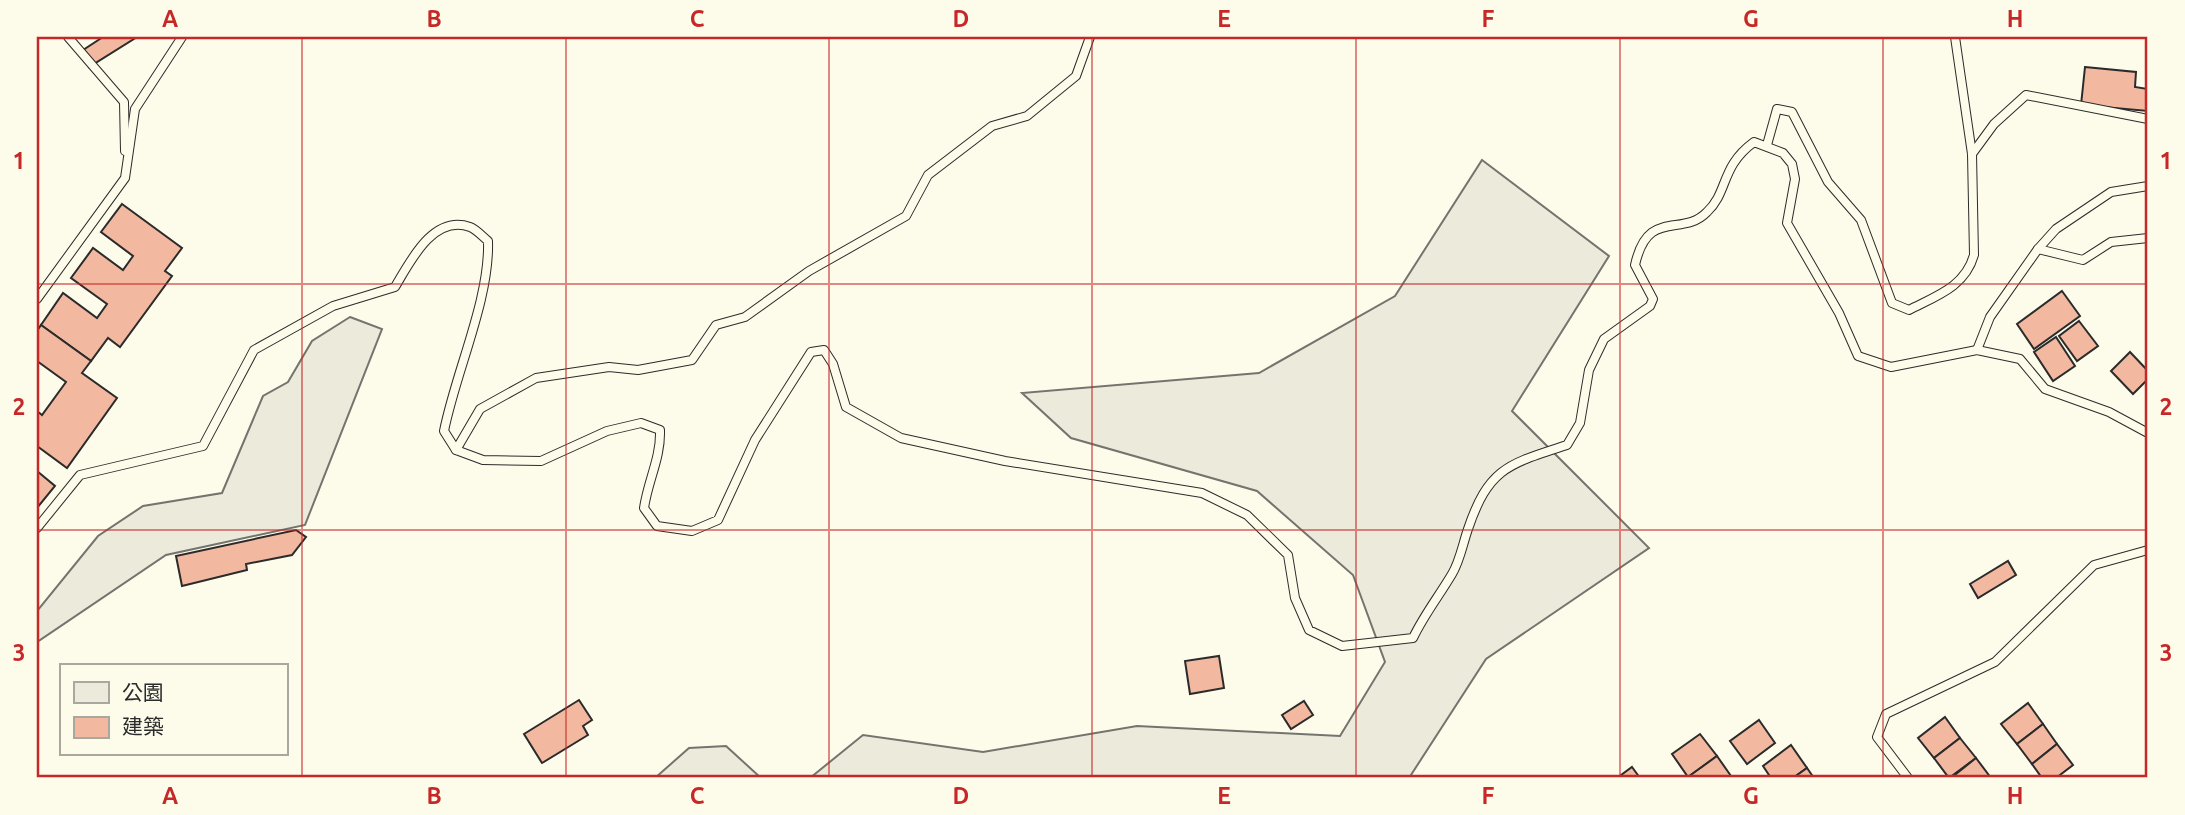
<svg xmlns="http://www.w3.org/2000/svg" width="2185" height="815" font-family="Ubuntu,'Noto Sans TC',sans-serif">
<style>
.green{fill:#ecebdb;stroke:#74746e;stroke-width:2}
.parking{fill:#eceadb;stroke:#74746e;stroke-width:2}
.building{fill:#f2b8a0;stroke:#2b2b2b;stroke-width:2}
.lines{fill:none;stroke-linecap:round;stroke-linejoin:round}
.service-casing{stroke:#2b2b2b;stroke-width:10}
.service{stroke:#fdfbea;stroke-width:8}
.grid{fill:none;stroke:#c62828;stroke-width:2;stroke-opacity:0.55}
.neatline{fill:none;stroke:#c62828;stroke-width:2.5}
.grid-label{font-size:23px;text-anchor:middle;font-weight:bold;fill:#c62828}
</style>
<rect width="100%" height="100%" fill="#fdfbea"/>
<g class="green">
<path d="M1482,160L1609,256L1512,411L1649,548L1486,659L1409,778H810L863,735L983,752L1137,726L1340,736L1385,662L1353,575L1257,491L1071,438L1022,393L1259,373L1395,296Z"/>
<path d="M726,746L761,778H655L689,748Z"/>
</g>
<path class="parking" d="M350,317L382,329L305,525L166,555L37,642V611L98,536L143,506L222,493L263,396L288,382L312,341Z"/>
<g class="building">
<path d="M103,37H137L89,67L80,52Z"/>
<path d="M2085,67L2136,72L2135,87L2148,89V111L2081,105Z"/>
<path d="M122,204L182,248L165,271L172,276L120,347L108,338L91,361L41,325L63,293L97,318L107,304L71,278L93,248L123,270L133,256L101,232Z"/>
<path d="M2062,291L2080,316L2034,349L2017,324Z"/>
<path d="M2079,321L2098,346L2077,361L2059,336Z"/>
<path d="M41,325L91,361L82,373L117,398L67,468L37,446V411L42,415L66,382L37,361V331Z"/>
<path d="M2056,337L2075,366L2053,381L2034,352Z"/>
<path d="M2130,352L2148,371V379L2133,394L2111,371Z"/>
<path d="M37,471L55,486L37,508Z"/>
<path d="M296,530L306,537L292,555L246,564L247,570L182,586L176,556Z"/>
<path d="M2008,561L2016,575L1978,598L1970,584Z"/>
<path d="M1219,656L1224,688L1190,694L1185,661Z"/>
<path d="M579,700L592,720L583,726L588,735L542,763L524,734Z"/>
<path d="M1304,701L1313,715L1291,729L1282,715Z"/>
<path d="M2028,703L2043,724L2017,744L2001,724Z"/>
<path d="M1945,717L1960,738L1934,758L1918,738Z"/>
<path d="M1759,720L1775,743L1747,764L1730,741Z"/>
<path d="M2043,724L2057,744L2032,764L2017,744Z"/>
<path d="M1700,734L1717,756L1688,777L1672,754Z"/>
<path d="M1960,738L1976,758L1949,778L1934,758Z"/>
<path d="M2057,744L2073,765L2056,778H2042L2032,764Z"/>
<path d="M1791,745L1807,768L1793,778H1771L1763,766Z"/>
<path d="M1717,756L1731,776L1689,778L1688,777Z"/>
<path d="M1976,758L1991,778H1951Z"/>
<path d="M1632,767L1640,778H1617Z"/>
<path d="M1807,768L1814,778H1793Z"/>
</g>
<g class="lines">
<defs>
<g id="service">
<path d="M68,37L124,102L125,151"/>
<path d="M1767,145L1777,109L1792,112L1828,182L1861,220L1892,303L1909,310C1936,296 1965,287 1974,255L1972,154L1955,37"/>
<path d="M1972,154L1994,124L2026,95L2148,119"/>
<path d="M2038,249L2083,260L2111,242L2148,238"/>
<path d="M37,299L125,178L135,109L182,37"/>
<path d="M1977,350L1990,317L2038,249L2056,229L2111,192L2148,186"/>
<path d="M456,450L480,409L536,378L609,367L638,370L692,360L716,325L745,317L809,271L906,216L928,175L992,126L1027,116L1076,76L1090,37"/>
<path d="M37,528L80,475L203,446L254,350L333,306L395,287C410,262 433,214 470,227C476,229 483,237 488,241C490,299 456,371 444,431L456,450L483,460L541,461L607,431L641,423L660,430C661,458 648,480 644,508L657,526L692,531L718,520L755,440L811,352L824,350L833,364L846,407L901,438L1005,461L1202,493L1247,515L1288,555L1295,598L1309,630L1342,646L1413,638C1424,615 1439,596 1452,574C1460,561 1463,543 1468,529C1489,467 1509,464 1567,445L1580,423L1589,370L1604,339L1650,306L1653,299L1635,265C1648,207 1682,238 1707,212C1729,191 1720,167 1754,142L1783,153L1792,164L1795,179L1787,223L1839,313L1858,356L1891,367L1977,350L2020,359L2045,389L2109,412L2148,433"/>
<path d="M1908,778L1877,737L1886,714L1995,662L2094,565L2148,550"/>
</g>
</defs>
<use href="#service" class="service-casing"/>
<use href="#service" class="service"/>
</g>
<path class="grid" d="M302,37V778M566,37V778M829,37V778M1092,37V778M1356,37V778M1620,37V778M1883,37V778M37,284H2148M37,530H2148"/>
<rect width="2185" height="815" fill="none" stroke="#fdfbea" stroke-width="77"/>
<rect x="60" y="664" width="228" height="91" fill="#fdfbea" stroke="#a9a89e" stroke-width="2"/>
<rect x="74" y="682" width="35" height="21" fill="#ecebdb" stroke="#a9a89e" stroke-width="2"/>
<text x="122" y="700" font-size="21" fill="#2b2b2b">公園</text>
<rect x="74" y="717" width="35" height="21" fill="#f2b8a0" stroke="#a9a89e" stroke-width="2"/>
<text x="122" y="734" font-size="21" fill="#2b2b2b">建築</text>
<rect x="38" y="38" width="2108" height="738" class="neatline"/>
<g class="grid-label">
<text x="170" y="27">A</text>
<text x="434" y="27">B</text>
<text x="697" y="27">C</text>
<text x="961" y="27">D</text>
<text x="1224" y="27">E</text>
<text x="1488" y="27">F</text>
<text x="1751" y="27">G</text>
<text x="2015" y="27">H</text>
<text x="19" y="169">1</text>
<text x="2166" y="169">1</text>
<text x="19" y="415">2</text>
<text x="2166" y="415">2</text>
<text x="19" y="661">3</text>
<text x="2166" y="661">3</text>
<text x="170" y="804">A</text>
<text x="434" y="804">B</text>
<text x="697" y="804">C</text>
<text x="961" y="804">D</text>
<text x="1224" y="804">E</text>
<text x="1488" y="804">F</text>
<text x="1751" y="804">G</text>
<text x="2015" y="804">H</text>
</g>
</svg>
